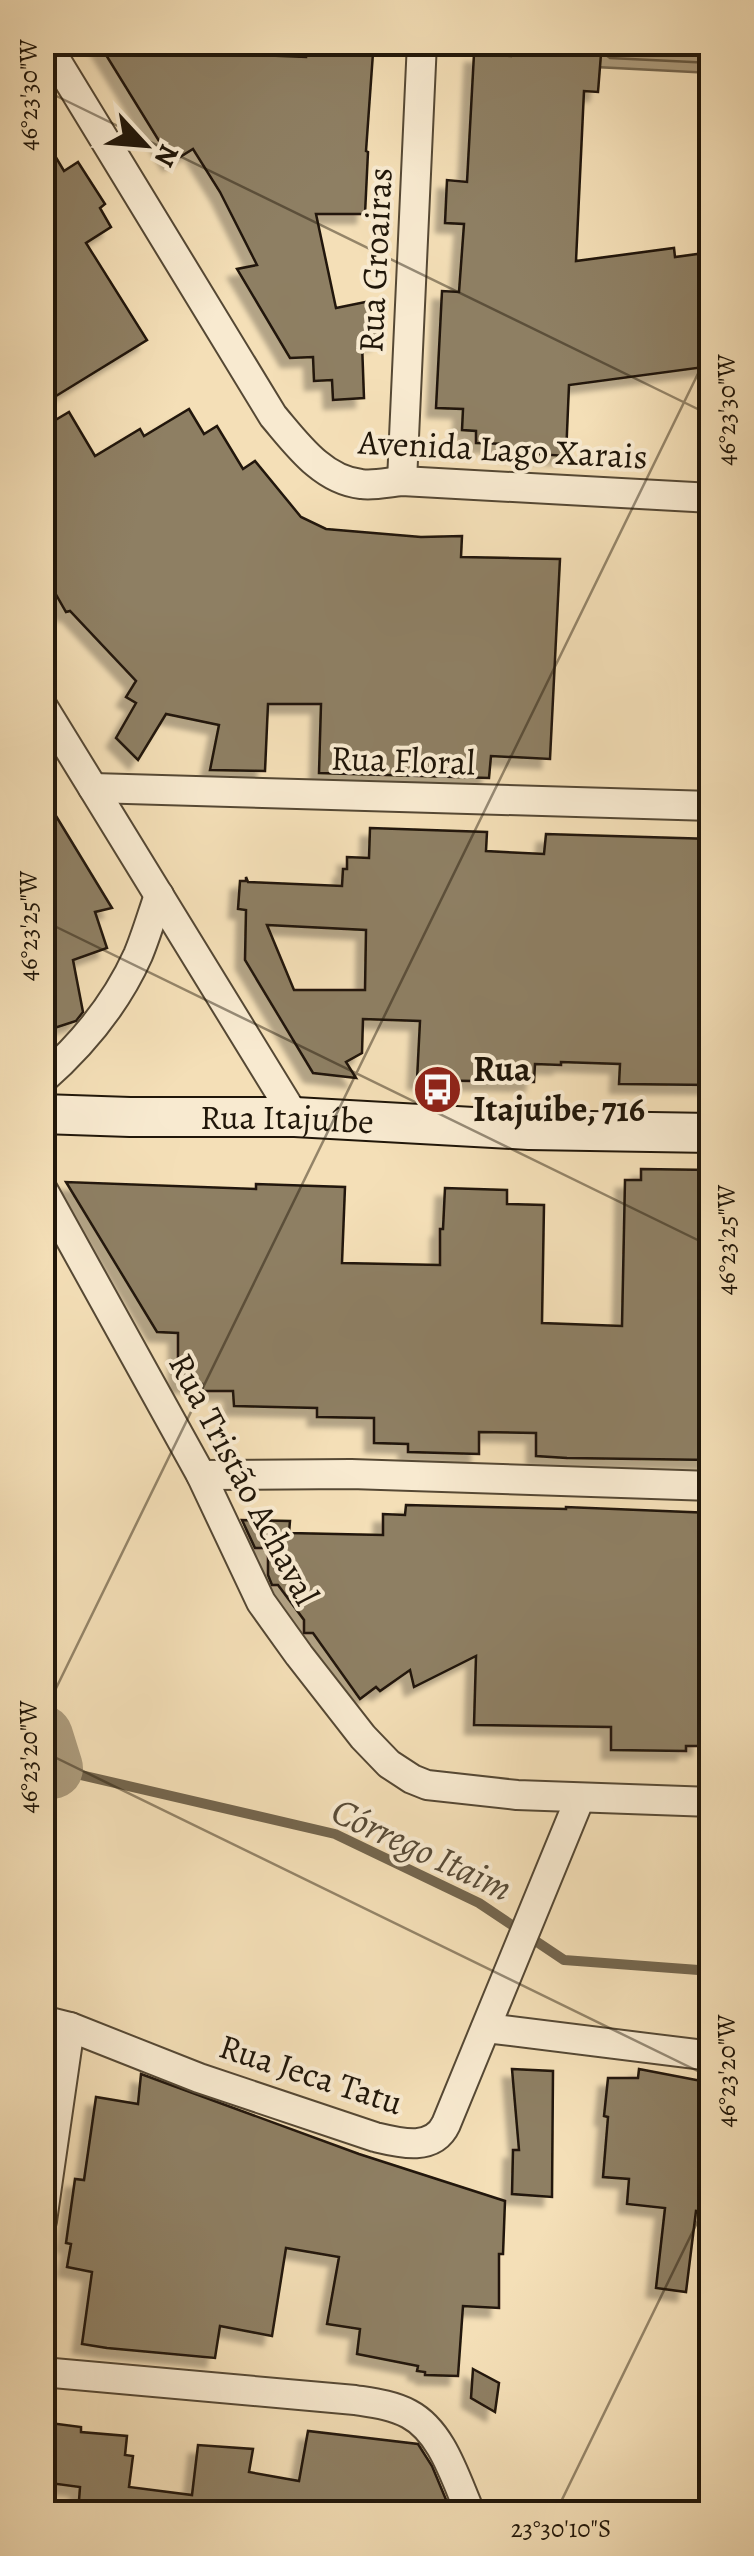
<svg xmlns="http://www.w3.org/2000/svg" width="754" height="2556" font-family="Alegreya,serif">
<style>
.water{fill:#ac9b7c;stroke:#74664e;stroke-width:2.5}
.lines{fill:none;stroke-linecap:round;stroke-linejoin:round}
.shore{stroke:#665842;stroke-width:2.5}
.stream{stroke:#74664e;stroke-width:10}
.river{stroke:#ac9b7c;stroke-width:62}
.building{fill:#8e7f63;stroke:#201609;stroke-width:2.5;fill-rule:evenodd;filter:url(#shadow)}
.minor-casing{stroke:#554834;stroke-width:32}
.secondary-casing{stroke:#201609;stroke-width:42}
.minor{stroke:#f8ead0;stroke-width:28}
.secondary{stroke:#f8ead0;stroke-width:38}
.ticks{fill:none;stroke:#201609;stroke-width:2.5;stroke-opacity:0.45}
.labels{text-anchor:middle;stroke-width:8;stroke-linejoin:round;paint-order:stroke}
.street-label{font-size:35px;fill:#201609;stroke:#f8ead0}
.poi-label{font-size:35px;font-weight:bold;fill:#201609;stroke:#f8ead0;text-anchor:start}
.water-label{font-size:38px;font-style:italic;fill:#584b37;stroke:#f8ead0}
.neatline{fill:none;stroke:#201609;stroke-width:4}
.ticks-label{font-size:25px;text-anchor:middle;fill:#201609}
</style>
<defs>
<filter id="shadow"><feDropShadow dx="-9" dy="9" stdDeviation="2.5" flood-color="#0004"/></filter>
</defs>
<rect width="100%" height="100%" fill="#f4dfb7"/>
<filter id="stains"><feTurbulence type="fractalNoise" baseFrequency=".002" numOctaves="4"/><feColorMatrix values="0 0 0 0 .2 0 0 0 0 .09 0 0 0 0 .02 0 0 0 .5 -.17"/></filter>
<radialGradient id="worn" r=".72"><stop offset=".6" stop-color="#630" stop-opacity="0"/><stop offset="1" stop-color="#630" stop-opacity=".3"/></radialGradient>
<path class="water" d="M596,43H711V73L596,67Z"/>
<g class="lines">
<path class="shore" d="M606,42V55L610,58L712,63"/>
<path class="stream" d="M42,1766L335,1834L479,1903L564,1960L712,1971"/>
<path class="river" d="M42,1736L52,1768"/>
</g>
<g class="building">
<path d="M98,42H254L257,55L306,57V42H358V53H373L366,151L368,152L365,214H316L336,308L380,299L379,341L362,343L364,398L333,400L332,380L314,381L313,357L290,358L237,269L257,265L220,192L193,149L172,162Z"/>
<path d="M513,42H588V54H601L598,92L584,91L576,261L674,248L675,257L712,252V366L569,385L566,456L508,452V444L476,443V431L462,430L463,409L436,408L442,291L459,292L464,224L445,223L447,180L467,182L474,54L511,56Z"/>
<path d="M42,134L64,171L78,162L105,204L100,208L111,227L86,243L147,340L56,396L42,362Z"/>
<path d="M189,409L204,434L217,426L243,469L255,461L301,517L326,529L421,537L462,536L461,557L560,559L550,759L491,756L489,778L319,773L321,704H268L265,771L210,770L219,725L166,714L138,760L116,738L136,703L126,697L136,681L70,611L66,612L42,570V428L69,412L95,456L140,429L144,436Z"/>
<path d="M42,793L112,908L95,912L107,948L73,960L83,1012L76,1021L42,1032Z"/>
<path d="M370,828L487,832L486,851L544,854L546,834L712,839V1085L619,1084L620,1064L561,1062V1065L535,1064L534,1082L417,1080L420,1021L363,1019L362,1053L346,1062L356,1078L313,1073L245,960L246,910L238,909L240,881H246V877L248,882L342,886L343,869H347V857L369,858ZM267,925L366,930L365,990H294Z"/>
<path d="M641,1169L712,1170V1460L567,1458L536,1456V1433L479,1432V1454L408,1452V1444L374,1443V1418L317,1417V1408L234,1406L233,1391H202V1384L178,1383V1333L157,1332L66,1182L256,1189V1184L345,1187L342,1263L440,1265V1229H443L445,1188L507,1190V1204L544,1205L542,1323L622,1326L625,1180H641Z"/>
<path d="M406,1505L566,1509V1507L712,1513V1677H702L701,1746H686V1751L611,1750V1727L474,1725L476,1656L414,1687L410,1670L380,1691L376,1687L360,1699L313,1633H304V1620L278,1585H272L268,1575V1548H255L242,1520L290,1521L289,1533L383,1535V1514L405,1515Z"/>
<path d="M512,2069L553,2071L552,2197L512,2194L513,2150H519Z"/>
<path d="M639,2069L712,2083V2213L696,2211L686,2292L656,2288L665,2208L627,2204L629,2179L603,2177L608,2117L604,2116L608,2078H638Z"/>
<path d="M141,2074L359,2154L505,2201L503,2254H499V2308L463,2306L458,2376L425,2375V2372L417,2371L418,2366L357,2354L360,2329L327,2324L339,2257L286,2248L272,2336L220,2326L215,2358L107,2348L82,2344L92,2272L67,2267L71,2244L66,2243L75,2179L84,2180L96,2097L138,2104Z"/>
<path d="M473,2369L499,2383L495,2412L471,2398Z"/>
<path d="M42,2422L81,2427V2432L127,2436L125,2455L133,2456L129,2487L192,2495L198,2445L253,2449L249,2472L299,2481L308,2431L418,2444L432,2466L452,2514H78L80,2487L42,2482Z"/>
</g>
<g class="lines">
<defs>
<g id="minor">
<path d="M45,42L273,416C296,443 322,480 361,484C374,486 389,482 402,481L712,498"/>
<path d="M402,481L422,42"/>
<path d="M42,705L295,1117"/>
<path d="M93,788L712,806"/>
<path d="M42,1080C82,1045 116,1004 138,955C146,936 152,915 159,895"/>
<path d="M42,1188L201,1475L261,1602L299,1655L363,1737L389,1764L412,1779L427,1785L517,1795L712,1802"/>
<path d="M201,1475L351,1474L712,1486"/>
<path d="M42,2020L70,2027L199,2078L375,2137C400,2143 433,2152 446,2124L580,1798"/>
<path d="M486,2028L712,2056"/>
<path d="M42,2221L70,2027"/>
<path d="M42,2372L355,2400C374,2403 392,2405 409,2414C443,2432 456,2481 471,2514"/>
</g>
<g id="secondary">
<path id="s1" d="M42,1114L130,1117H295L529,1130L712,1133"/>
</g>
</defs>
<use href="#minor" class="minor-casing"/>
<use href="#secondary" class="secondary-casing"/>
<use href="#minor" class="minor"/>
<use href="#secondary" class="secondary"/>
</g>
<path class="ticks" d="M42,89L712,416M42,920L712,1247M42,1717L712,345M42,1751L712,2078M555,2514L712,2192"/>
<defs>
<symbol id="bus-disc" viewBox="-11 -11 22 22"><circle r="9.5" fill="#8f2418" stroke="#f8ead0"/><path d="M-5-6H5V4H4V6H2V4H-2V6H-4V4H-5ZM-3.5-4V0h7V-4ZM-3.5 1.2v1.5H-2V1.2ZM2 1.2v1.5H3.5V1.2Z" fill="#fff"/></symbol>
</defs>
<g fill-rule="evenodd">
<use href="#bus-disc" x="410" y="1062" width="55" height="55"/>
</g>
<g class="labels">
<g class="street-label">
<text transform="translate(375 260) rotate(-87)" y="12">Rua Groairas</text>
<text transform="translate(503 449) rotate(3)" y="12">Avenida Lago Xarais</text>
<text transform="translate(403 760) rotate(2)" y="12">Rua Floral</text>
<text dy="12" stroke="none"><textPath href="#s1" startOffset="245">Rua Itajuíbe</textPath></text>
<text transform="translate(244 1479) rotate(62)" y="12">Rua Tristão Achaval</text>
<text transform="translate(311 2074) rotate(18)" y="12">Rua Jeca Tatu</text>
</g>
<g class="poi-label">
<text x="473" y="1081">Rua<tspan x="473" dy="40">Itajuibe, 716</tspan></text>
</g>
<g class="water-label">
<text transform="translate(422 1849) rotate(25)" y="13">Córrego Itaim</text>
</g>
</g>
<rect width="754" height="2556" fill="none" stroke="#f4dfb7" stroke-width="110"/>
<g transform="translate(145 145) rotate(116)" stroke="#f8ead0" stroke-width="8" paint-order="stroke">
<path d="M0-8L18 38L0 25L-18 38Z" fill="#201609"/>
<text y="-15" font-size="28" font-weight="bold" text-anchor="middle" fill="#201609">N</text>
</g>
<rect x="55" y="55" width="644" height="2446" class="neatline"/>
<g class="ticks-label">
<text transform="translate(28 95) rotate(-90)" y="9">46°23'30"W</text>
<text transform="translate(726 410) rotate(-90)" y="9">46°23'30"W</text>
<text transform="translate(28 926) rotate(-90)" y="9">46°23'25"W</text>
<text transform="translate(726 1240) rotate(-90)" y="9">46°23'25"W</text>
<text transform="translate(28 1757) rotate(-90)" y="9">46°23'20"W</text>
<text transform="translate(726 2071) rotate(-90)" y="9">46°23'20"W</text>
<text x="561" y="2537">23°30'10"S</text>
</g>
<rect width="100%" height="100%" filter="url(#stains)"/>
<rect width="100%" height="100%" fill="url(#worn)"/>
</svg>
